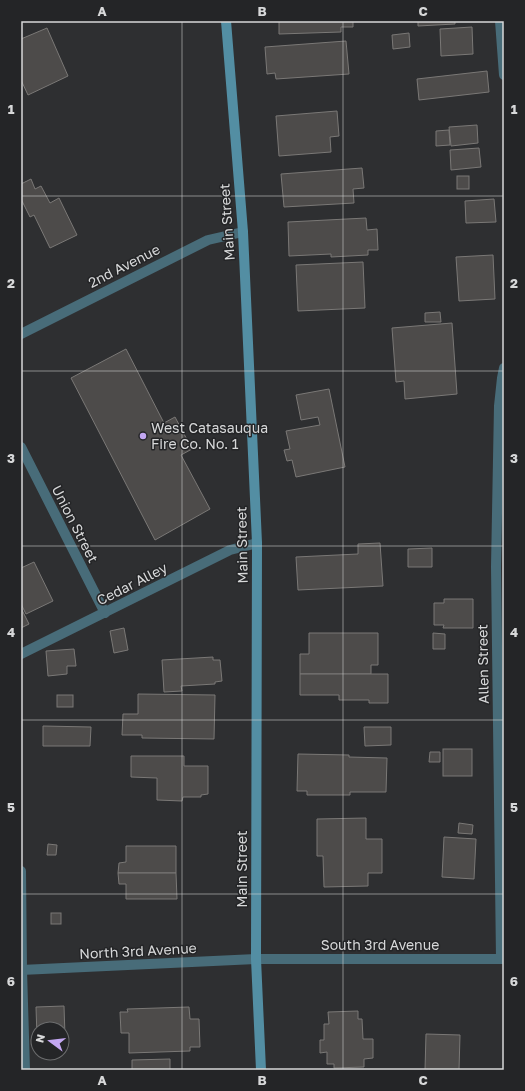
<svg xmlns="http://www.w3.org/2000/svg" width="525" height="1091" font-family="'Golos Text',sans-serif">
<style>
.building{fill:#4d4b4a;stroke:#7a7876}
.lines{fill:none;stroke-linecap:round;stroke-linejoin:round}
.lane{stroke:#486c79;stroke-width:10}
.street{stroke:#486c79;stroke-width:10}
.secondary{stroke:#538ea3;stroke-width:10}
.grid{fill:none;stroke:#d7d8d9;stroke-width:1;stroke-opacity:0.55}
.poi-dot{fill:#c3a7f2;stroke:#242527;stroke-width:1.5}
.labels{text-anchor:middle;stroke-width:3;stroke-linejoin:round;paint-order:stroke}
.street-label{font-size:14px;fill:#d7d8d9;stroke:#242527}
.poi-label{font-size:14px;fill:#d7d8d9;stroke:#242527;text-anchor:start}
.neatline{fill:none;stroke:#d7d8d9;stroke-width:1.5}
.grid-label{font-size:13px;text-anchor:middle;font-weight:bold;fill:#d7d8d9}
</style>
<rect width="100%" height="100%" fill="#2e2f31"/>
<g class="building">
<path d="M279,21H353V27H341V32L279,34Z"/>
<path d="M418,21H455V24L418,26Z"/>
<path d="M472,27L473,54L441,56L440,29Z"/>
<path d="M47,28L68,76L28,95L21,80V39Z"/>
<path d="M409,33L410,47L393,49L392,35Z"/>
<path d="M346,41L349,74L276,79L275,73L267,74L265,47Z"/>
<path d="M487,71L489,92L419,100L417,79Z"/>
<path d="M337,111L339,136L330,137L331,152L279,156L276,116Z"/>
<path d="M477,125L478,143L451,146L449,127Z"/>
<path d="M449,130L450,145L436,146V131Z"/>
<path d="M479,148L481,167L451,170L450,150Z"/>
<path d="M362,168L364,188L353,189L354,203L284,207L281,174Z"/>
<rect x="457" y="176" width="12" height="13"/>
<path d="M31,179L35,189L41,186L50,203L59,198L77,235L50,248L34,215L30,217L21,199V184Z"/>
<path d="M494,199L496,222L466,223L465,201Z"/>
<path d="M366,218L367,230L377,229L378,250H368V255L331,257V254L289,256L288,222Z"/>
<path d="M493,255L495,299L459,301L456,257Z"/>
<path d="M363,262L365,308L298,311L296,265Z"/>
<path d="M440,312L441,322H425V313Z"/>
<path d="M452,323L457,394L405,399L404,381L396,382L392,328Z"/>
<path d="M126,349L164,423L175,417L192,449L181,455L210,509L155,540L71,378Z"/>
<path d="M329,389L345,467L296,477L292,460L287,461L284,450L290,449L286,431L320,425L318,417L301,420L296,395Z"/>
<path d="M380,543L383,586L298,590L296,557L358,554V544Z"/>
<path d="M432,548V567H408V549Z"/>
<path d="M34,562L53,601L26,614L21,604V568Z"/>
<path d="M444,599H473V628H443L444,625H434V603H444Z"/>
<path d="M21,608L29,624L21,628Z"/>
<path d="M124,628L128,650L114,653L110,631Z"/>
<path d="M309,633H378V665H371V674H300V654H309Z"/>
<path d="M433,633L445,634V649H433Z"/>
<path d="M74,649L76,666H67V674L48,676L46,651Z"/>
<path d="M213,657V660H220L222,681L215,682V684L181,686L182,691L164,692L162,660Z"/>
<path d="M300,674H388V703H369V700H339V695H300Z"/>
<path d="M138,694L215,695L214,739L142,738V735H122L123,714H138Z"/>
<rect x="57" y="695" width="16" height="12"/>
<path d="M43,726L91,727L90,746H43Z"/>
<path d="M364,727H391V745L365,746Z"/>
<rect x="443" y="749" width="29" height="27"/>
<path d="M430,752H440V762H429Z"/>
<path d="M298,754L349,755V757L387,758L386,792H350V795H307V791H297Z"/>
<path d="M131,756H184V766H208V794L201,795V797H183L182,801L157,800V778L131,777Z"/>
<path d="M366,818V839H382V873H368V886L324,887L323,856H317V819Z"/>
<path d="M459,823L473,825L472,834L458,833Z"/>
<path d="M444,837L476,839L474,879L442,877Z"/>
<path d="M48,844L57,845L56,855H47Z"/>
<path d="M126,846H176V873H118L119,863L126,862Z"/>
<path d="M118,873H176L177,899H126V884H119Z"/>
<rect x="51" y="913" width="10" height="11"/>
<path d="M64,1006L65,1036H62V1029H38V1037H37L36,1007Z"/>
<path d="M189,1007L190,1019H199L200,1047H190V1051L129,1053V1033H121L120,1012H128L127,1009Z"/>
<path d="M358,1011V1019H362L363,1039H373V1058L364,1059V1067L334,1068V1064H327V1052L320,1053V1040H324V1024H329L328,1012Z"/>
<path d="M426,1034L460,1035L459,1070H425Z"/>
<path d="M170,1059V1070H132V1060Z"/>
</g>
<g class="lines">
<g class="lane">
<path d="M500,21L504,75"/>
<path d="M21,654L230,550L257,543"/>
<path d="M21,871L22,970L25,1070"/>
<path d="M501,959L496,567L499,406L502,378L504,368"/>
</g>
<g class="street">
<path d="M21,334L208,240L243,232"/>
<path d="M21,447L105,613"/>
<path d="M21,970L256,959H504"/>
</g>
<path class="secondary" d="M226,21L243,232L257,543L256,959L261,1070"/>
</g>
<path class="grid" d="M182,21V1070M343,21V1070M21,196H504M21,371H504M21,546H504M21,720H504M21,894H504"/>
<circle class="poi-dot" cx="143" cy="436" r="4"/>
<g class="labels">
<g class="street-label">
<text transform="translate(227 222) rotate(-94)" y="5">Main Street</text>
<text transform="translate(124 266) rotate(-27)" y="5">2nd Avenue</text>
<text transform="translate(75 524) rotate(63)" y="5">Union Street</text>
<text transform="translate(242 545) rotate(-91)" y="5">Main Street</text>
<text transform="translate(132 584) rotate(-27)" y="5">Cedar Alley</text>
<text transform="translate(483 664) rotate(-91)" y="5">Allen Street</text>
<text transform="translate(242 869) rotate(-90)" y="5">Main Street</text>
<text x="380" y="950">South 3rd Avenue</text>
<text transform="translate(138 951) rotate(-3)" y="5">North 3rd Avenue</text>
</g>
<g class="poi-label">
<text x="151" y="433">West Catasauqua<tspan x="151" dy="16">Fire Co. No. 1</tspan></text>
</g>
</g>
<rect width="525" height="1091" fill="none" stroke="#242527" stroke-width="44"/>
<g transform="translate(50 1041) rotate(285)"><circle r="19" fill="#242527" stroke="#6c6d6e"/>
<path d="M0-3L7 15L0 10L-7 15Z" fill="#c3a7f2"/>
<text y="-6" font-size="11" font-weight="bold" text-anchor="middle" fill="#d7d8d9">N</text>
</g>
<rect x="22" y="22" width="481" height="1047" class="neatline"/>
<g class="grid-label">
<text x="102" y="16">A</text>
<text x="262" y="16">B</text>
<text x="423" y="16">C</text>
<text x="11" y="114">1</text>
<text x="514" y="114">1</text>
<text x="11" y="288">2</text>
<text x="514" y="288">2</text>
<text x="11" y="463">3</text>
<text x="514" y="463">3</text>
<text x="11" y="637">4</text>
<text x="514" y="637">4</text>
<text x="11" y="812">5</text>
<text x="514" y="812">5</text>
<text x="11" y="986">6</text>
<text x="514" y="986">6</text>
<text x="102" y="1085">A</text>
<text x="262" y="1085">B</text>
<text x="423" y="1085">C</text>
</g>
</svg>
